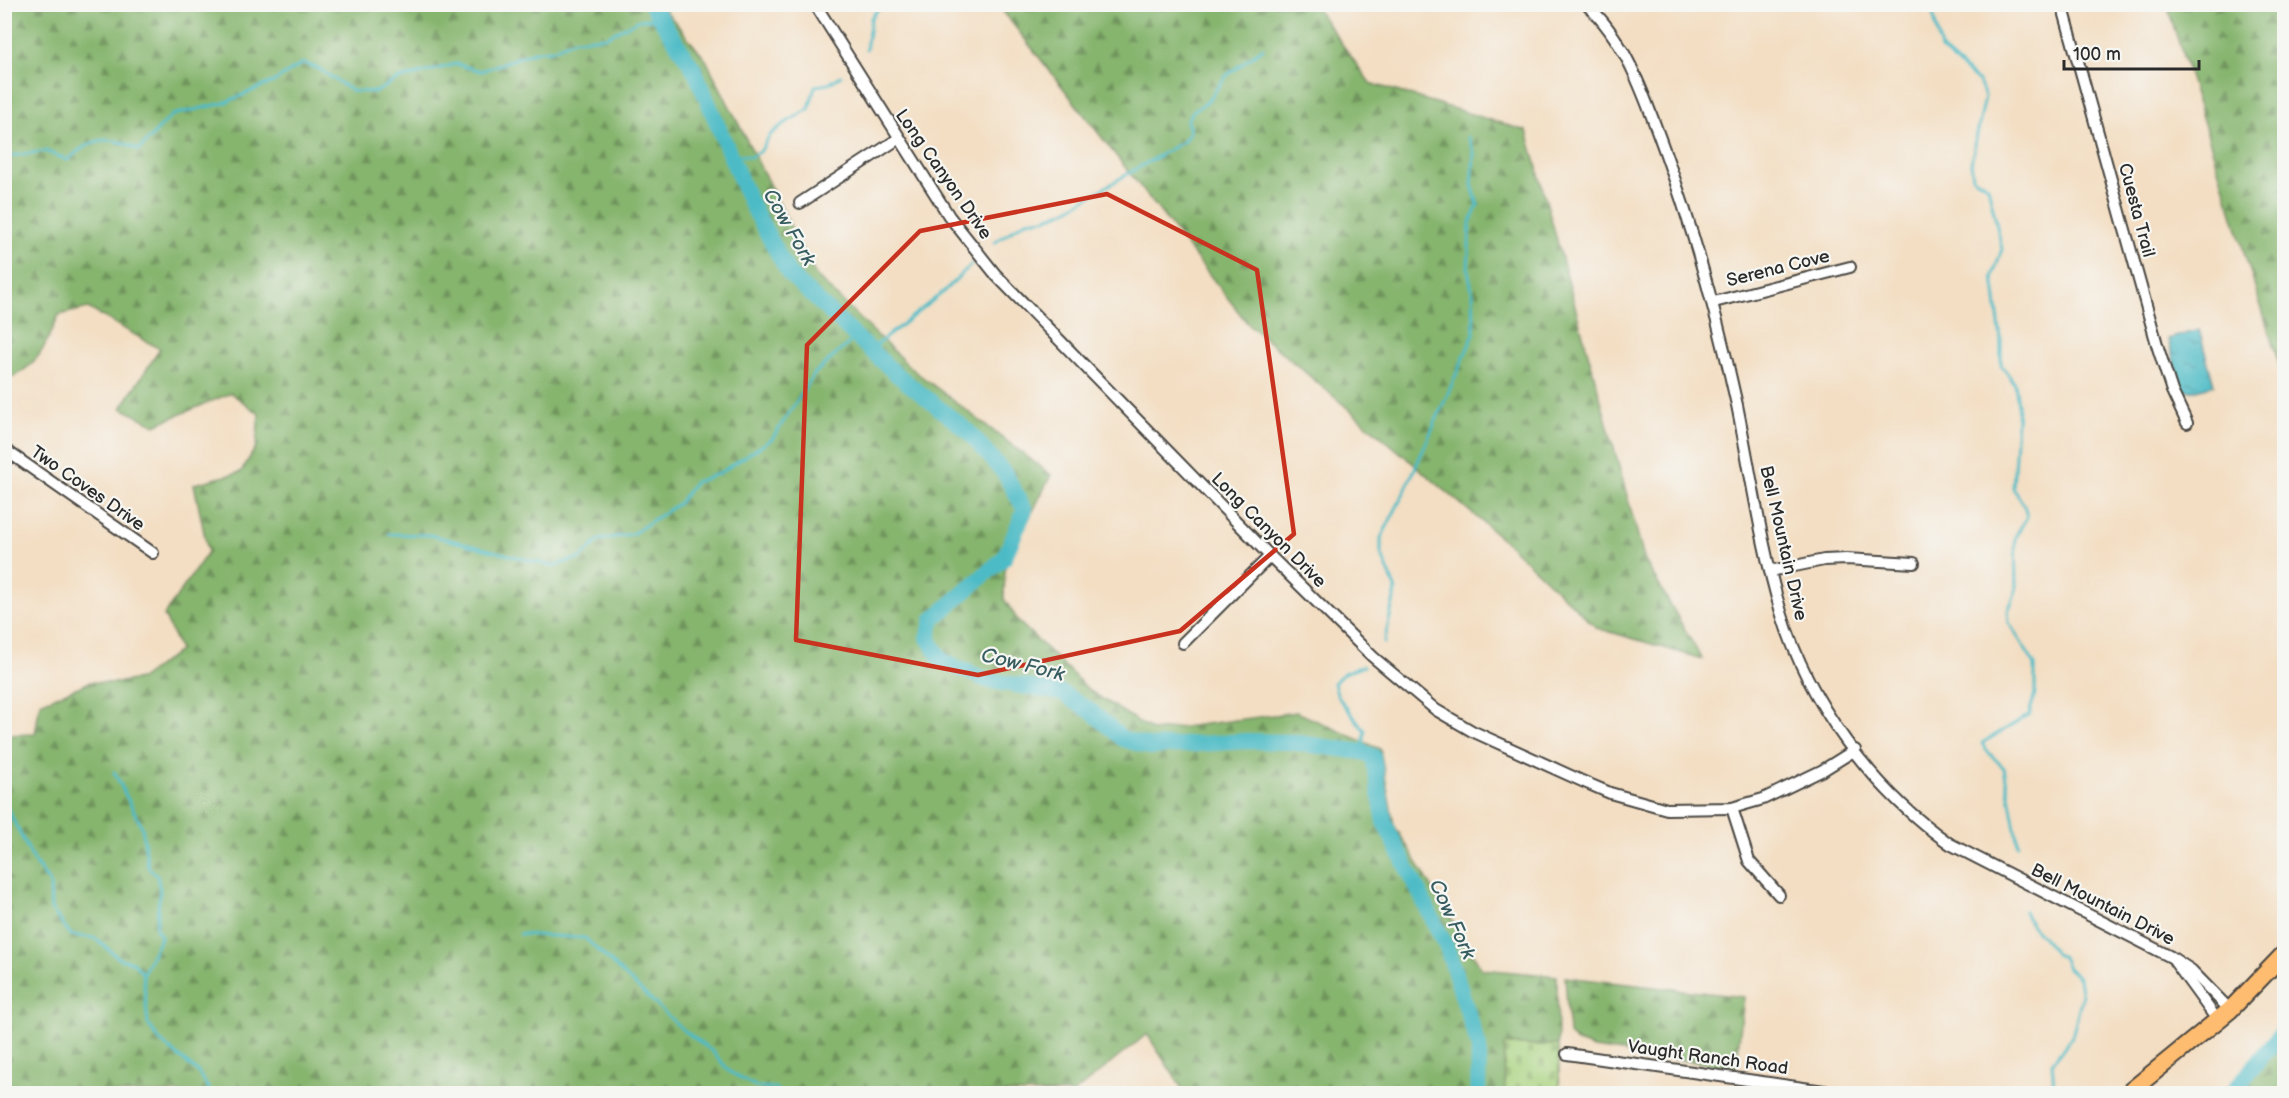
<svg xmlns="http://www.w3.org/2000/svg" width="2289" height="1098" font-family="'Balsamiq Sans',sans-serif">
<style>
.forest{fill:url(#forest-firs);stroke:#58704c;stroke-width:1.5}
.cemetery{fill:url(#cemetery-stones);stroke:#6a7f55;stroke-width:1.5}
.water{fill:url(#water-ripples);stroke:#3c7378;stroke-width:1.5}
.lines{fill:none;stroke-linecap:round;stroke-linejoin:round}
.stream{stroke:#4dbbc6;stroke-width:3}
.river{stroke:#4dbbc6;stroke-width:16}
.street-casing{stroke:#494642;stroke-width:14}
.primary-casing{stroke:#494642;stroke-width:20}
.street{stroke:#fff;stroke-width:10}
.primary{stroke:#febc70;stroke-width:16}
.marked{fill:none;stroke:#c8321e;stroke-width:4.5;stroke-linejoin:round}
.labels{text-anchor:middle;stroke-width:4.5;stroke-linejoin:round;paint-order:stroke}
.street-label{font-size:18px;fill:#2b2b2b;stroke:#f6f6f2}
.water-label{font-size:20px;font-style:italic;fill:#375d61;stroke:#f6f6f2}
</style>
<defs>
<pattern id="forest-firs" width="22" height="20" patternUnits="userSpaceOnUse" patternTransform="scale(1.5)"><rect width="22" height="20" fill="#86b56e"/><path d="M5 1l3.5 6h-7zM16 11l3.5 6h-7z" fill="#6e935b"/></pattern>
<pattern id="cemetery-stones" width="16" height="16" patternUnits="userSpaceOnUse" patternTransform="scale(1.5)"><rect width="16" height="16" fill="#a9d37f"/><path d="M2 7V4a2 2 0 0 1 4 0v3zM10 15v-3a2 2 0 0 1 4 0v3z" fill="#92b56e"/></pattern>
<pattern id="water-ripples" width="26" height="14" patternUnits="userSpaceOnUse" patternTransform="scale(1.5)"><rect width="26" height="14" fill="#4dbbc6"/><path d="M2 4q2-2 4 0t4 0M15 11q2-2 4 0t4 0" fill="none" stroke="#4098a1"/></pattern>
</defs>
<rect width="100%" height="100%" fill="#f6f6f2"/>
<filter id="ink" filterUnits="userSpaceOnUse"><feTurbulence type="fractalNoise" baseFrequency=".0167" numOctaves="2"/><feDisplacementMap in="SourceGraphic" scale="12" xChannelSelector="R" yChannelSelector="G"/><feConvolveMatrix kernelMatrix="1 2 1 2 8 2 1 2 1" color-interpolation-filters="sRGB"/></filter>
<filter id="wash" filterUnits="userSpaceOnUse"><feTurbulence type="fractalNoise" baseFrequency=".008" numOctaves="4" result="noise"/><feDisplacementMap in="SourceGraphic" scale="24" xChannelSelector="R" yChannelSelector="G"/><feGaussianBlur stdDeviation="1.35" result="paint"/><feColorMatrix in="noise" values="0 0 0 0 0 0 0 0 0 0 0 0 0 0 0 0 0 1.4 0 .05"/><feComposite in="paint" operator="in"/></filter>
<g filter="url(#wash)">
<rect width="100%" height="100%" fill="#f3dec3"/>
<g class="forest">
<path d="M1004,4L1314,5L1370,83L1527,131L1645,561L1702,659L1597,628L1506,542L1248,324L1002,10Z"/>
<path d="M5,5H661L706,60L816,276L912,369L1051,475L1005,567L1004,599L1019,622L1090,691L1153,731L1297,712L1380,749L1394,825L1482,969L1557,976L1558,1045H1504L1505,1094L1185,1093L1147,1034L1074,1093H5L4,735L35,734L40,703L90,682L115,683L140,679L180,650L164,615L208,552L194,484L241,472L256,447L259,414L231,393L155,425L121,408L160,349L88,308L59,315C44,348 40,365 5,381Z"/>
<path d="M2167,5H2284V380Z"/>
<path d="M1565,977L1744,997L1736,1068L1594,1048L1575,1041L1569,1034Z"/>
<path d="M2284,1045V1093H2229Z"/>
</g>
<path class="cemetery" d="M1504,1045H1558L1560,1093H1505Z"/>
<path class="water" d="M2199,330L2214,385L2197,390H2182L2168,339Z"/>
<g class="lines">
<g class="stream">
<path d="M1931,4L1941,49L1979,82L1985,97L1971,163L1973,178L1988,186L2002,249L1993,276L2001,340V365L2015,384L2018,404L2013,488L2024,505L2027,517L2015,537L2016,591L2008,611L2009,623L2035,665V693L2029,715L1982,743L1986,750L2004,768L2018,845"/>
<path d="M866,49L871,18L882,4"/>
<path d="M4,157L45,151L68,160C92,137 109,134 139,150L172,115L224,103L275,81L303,63L319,69L352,91L376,92L396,80L456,64L481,71L537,51L552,50L574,40L605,37L639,20L661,18"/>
<path d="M732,159L740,155L750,157L760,152L770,135L782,125L809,109L815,86L828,84L841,76"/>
<path d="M994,243L1026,221L1044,219L1063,212L1184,141L1190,132L1187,120L1194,110L1207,102L1226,76L1263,48"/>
<path d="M870,350L942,293L972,264"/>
<path d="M389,534L430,535L552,566L581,558L599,540L632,534L679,503L695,482L718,474L772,439L815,373L856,337"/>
<path d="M1384,643L1396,590L1381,553V538L1405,491L1474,334L1473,295L1468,270L1470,223L1478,205L1472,185L1474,152L1468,137"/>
<path d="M1362,752L1365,731L1338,697L1334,683L1344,673L1364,666"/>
<path d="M114,772L142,827L148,867L157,876L160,890L156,929L161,936L143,974"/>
<path d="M4,802L35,863L50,883L51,909L71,935L95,938L120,959L133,962L143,974L148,1024L161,1042L198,1072L212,1094"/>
<path d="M2024,911C2029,929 2048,937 2055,954L2063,957L2068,968L2079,978L2082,997L2072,1037L2052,1063L2054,1087L2047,1094"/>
<path d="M520,934L585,938L681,1028L712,1051L730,1072L757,1087L775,1088L781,1094"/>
</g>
<g class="river">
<path d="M651,4L695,71L749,200L789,274L895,373L969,432L1005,474L1025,510L1004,558L933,619L928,638L942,661L987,680L1062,693L1092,712L1123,739L1150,747L1247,741L1291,742L1362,752L1373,756L1385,824L1447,948L1479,1047L1478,1094"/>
<path d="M2231,1094L2284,1030"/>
</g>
</g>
</g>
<g filter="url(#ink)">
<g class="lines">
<defs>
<g id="street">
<path d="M815,4L949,216L996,275L1270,556L1373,657L1436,710L1472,731L1582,781L1610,793L1667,809L1732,808L1763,799L1823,770L1855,750"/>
<path d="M1586,4C1628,42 1646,101 1665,152C1695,235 1718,319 1737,405C1751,474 1761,545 1781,612C1809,704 1872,789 1950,844L2171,957L2191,970L2230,1010"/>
<path d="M2062,4L2158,348L2172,391L2187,423"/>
<path d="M800,203L898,139"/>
<path d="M1714,302L1850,267"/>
<path d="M4,449L153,553"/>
<path d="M1770,571L1824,560L1846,559L1914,563"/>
<path d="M1183,643L1270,556"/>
<path d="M1732,808L1749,861L1779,895"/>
<path d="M2175,962L2218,1021"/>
<path d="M1567,1054L1845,1094"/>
</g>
<path id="primary" d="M2127,1094L2230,1010L2284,954"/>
</defs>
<use href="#street" class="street-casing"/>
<use href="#primary" class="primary-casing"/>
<use href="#street" class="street"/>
<use href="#primary" class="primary"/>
</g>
</g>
<path class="marked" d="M1107,194L1257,270L1294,534L1180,631L978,675L796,640L807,345L920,231Z"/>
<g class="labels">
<g class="street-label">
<text transform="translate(944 174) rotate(55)" y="6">Long Canyon Drive</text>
<text transform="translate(2137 210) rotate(75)" y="6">Cuesta Trail</text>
<text transform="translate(1778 268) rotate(-14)" y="6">Serena Cove</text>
<text transform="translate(88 488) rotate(35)" y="6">Two Coves Drive</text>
<text transform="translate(1269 530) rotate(45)" y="6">Long Canyon Drive</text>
<text transform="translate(1784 543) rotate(77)" y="6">Bell Mountain Drive</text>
<text transform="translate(2103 904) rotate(27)" y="6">Bell Mountain Drive</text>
<text transform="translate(1708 1057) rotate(8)" y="6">Vaught Ranch Road</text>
</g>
<g class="water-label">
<text transform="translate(790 227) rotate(60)" y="7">Cow Fork</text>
<text transform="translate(1023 664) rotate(14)" y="7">Cow Fork</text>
<text transform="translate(1453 919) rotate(66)" y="7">Cow Fork</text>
</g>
</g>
<rect width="2289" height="1098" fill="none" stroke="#f6f6f2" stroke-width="24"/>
<path d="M2064 60v9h135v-9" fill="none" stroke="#2b2b2b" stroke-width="3"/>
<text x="2073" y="60" font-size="18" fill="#2b2b2b" stroke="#f6f6f2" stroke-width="4.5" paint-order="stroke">100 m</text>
</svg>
